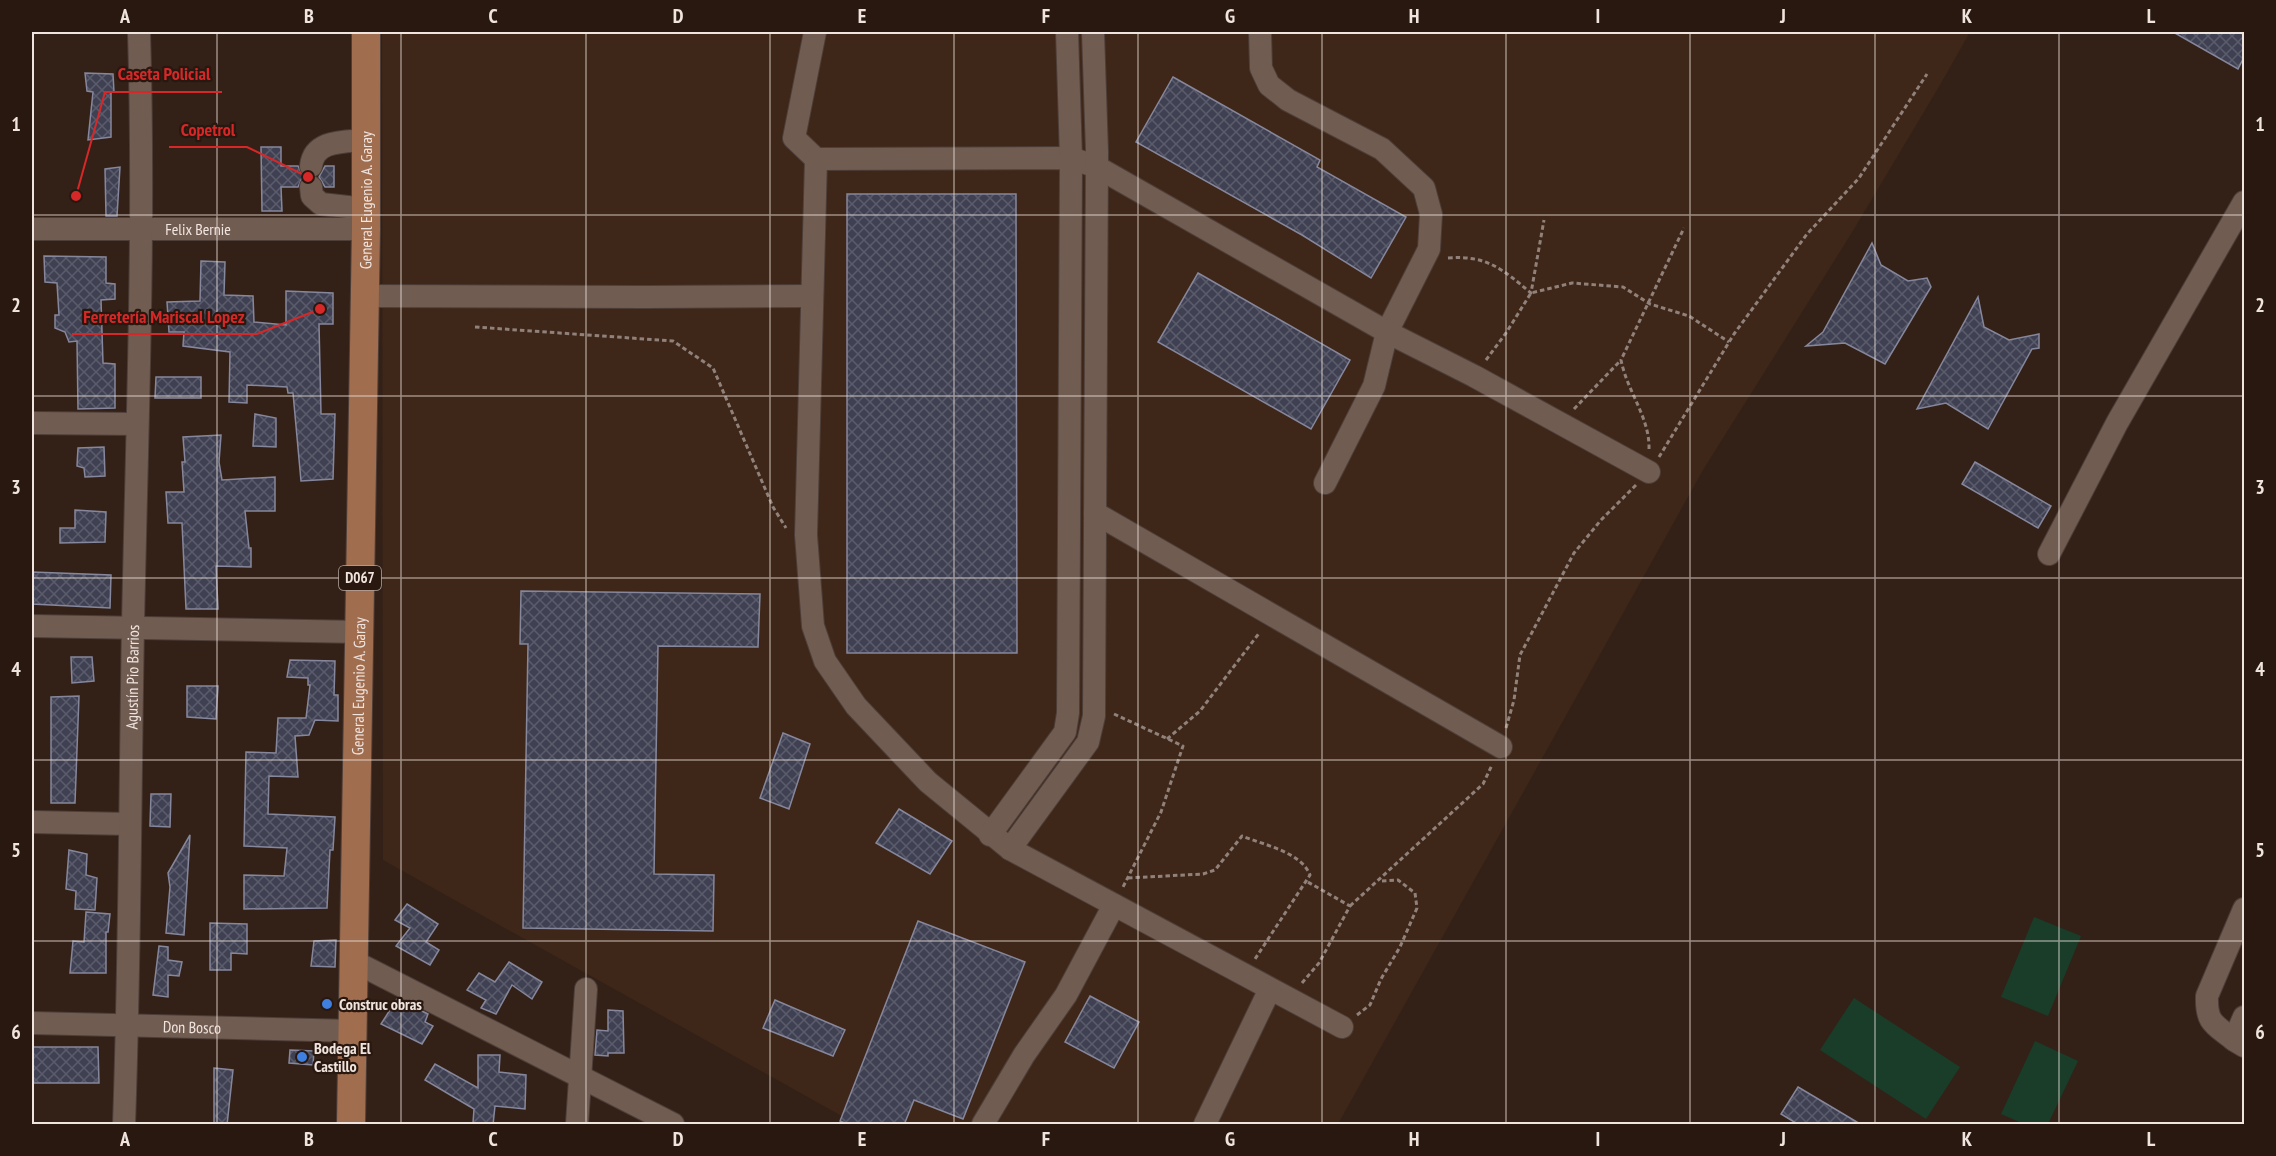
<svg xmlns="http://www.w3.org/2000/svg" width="2276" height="1156" font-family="'PT Sans Narrow',sans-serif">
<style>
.built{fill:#3e2619}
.pitch{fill:#193d29}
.building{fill:url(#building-cross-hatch);stroke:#86879c;stroke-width:1.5}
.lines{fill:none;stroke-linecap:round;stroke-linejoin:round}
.minor-casing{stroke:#4d3e38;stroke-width:24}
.major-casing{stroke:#4d3e38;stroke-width:30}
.path{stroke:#90817a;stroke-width:3;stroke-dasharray:4.5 3;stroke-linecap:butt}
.minor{stroke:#715c52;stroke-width:22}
.major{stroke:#a06d4f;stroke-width:28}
.grid{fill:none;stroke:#f0e4de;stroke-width:1.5;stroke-opacity:0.55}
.shop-dot{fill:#3f7fe0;stroke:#28180f;stroke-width:2}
.labels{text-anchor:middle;stroke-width:4.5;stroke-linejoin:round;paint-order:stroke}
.shield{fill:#28180f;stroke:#b4a7a0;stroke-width:1.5}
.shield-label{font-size:15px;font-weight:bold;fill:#f0e4de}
.street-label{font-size:16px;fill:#f0e4de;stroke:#28180f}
.poi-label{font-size:16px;font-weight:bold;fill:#f0e4de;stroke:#28180f;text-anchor:start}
.leader{fill:none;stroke:#d62828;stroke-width:2}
.callout-dot{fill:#d62828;stroke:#28180f;stroke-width:2}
.callout-label{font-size:18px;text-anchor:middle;font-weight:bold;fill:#d62828;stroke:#28180f;stroke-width:4.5;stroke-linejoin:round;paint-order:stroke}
.neatline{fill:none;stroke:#f0e4de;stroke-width:2}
.grid-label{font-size:20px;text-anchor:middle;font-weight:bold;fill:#f0e4de}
</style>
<defs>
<pattern id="building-cross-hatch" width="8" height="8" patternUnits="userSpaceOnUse" patternTransform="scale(1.5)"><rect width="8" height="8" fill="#3f4153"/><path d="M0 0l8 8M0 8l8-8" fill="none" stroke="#5b5c6b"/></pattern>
</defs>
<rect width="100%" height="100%" fill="#332118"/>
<path class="built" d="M382,32H1970L1940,85L1851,234L1703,470L1338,1124H856L383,860Z"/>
<g class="pitch">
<path d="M2034,917L2081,936L2048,1016L2001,997Z"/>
<path d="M1854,998L1960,1067L1926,1119L1820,1050Z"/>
<path d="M2035,1041L2078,1061L2048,1124H2024L2001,1114Z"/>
</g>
<g class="building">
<path d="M2173,32H2244V57L2238,69Z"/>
<path d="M85,73L113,74L114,92H111V137L88,140L93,92L87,91Z"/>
<path d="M1173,77L1320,160L1317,167L1406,217L1371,278L1302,235L1136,142Z"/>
<path d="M261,147H281V166H298L303,176L298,187H281L282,211H262Z"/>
<path d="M325,166H334V187H325L319,177Z"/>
<path d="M120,167L117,216H106L105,169Z"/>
<path d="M847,194H1016L1017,653H847Z"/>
<path d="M1872,243L1881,265L1908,281L1927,278L1931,287L1885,364L1845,343L1806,346L1823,332Z"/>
<path d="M44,256L106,257V283L115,284V299L101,300L103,363L115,364V408L78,409L77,341L69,342L65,332L55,328V315H59L57,283L45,282Z"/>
<path d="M201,261L225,262L224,295L253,296L254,322L286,325V291L333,293V324H319L321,414H335L333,479L301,481L293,393H288L287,387L247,385V403L229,402L230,352L183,346L184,332H169L167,302L200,301Z"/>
<path d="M1198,273L1350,360L1311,429L1158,342Z"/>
<path d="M1978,297L1984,327L2009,340L2039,334V348L2032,349L1988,429L1946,403L1917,409Z"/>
<path d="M156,377H201V398H155Z"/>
<path d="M255,414L276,418V447L253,446Z"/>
<path d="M221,435L219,462L222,480L275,477V511H245L249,548H251V567L216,566L218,609H186L182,523H168L166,492H184L182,462H185L183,437Z"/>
<path d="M104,447L105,476L85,477L84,468L77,466L78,448Z"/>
<path d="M1975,462L2051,506L2038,528L1962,484Z"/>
<path d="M75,510L106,512L105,542L60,543V528H75Z"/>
<path d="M32,572L111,575L110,608L32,604Z"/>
<path d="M521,591L760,594L758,647L658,646L654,874L714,875L713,931L523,928L528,644H520Z"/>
<path d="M71,657H92L94,681L72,683Z"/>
<path d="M290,660L335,661L334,695H338V721L315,720L309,735L295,736L298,777L269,776L268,814L335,817L333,850H330L327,908L244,909V875L284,876L287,848L244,846L246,752L276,753L278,718H306L310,685H308V678L287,677Z"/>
<path d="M187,686H218L216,719L187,717Z"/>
<path d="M79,696L75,803H51V697Z"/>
<path d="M783,733L810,744L789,809L760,798Z"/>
<path d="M151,794H171L170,827L150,826Z"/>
<path d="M899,809L952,841L930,874L876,843Z"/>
<path d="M190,835L184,935L166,933L170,887L168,873Z"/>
<path d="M69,850L87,854L86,875L97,878L95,910L75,909L76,891L66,889Z"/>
<path d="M407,904L438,924L426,942L439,950L430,965L396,946L410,928L395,920Z"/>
<path d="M86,912L110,914L108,932H106V973H70L73,941L84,942Z"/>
<path d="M918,921L1025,962L963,1119L914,1100L904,1125H849L840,1121Z"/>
<path d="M210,923L247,924V954L231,953V970H210Z"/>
<path d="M336,940L335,967L311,966L314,941Z"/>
<path d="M159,946L168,947V960L182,962L179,976L168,975V997L153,995Z"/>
<path d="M509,962L542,982L532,999L512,985L496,1014L481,1008L486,1000L467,990L479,973L495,982Z"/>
<path d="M1090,996L1139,1022L1114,1068L1065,1042Z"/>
<path d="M397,999L428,1014L425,1022L433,1026L422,1044L381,1024Z"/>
<path d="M775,1000L845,1030L833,1056L763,1028Z"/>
<path d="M608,1010L623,1011L624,1053H608V1056L595,1055L597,1030L608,1031Z"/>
<path d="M32,1047H98L99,1083H32Z"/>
<path d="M290,1050L314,1051L313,1065L289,1063Z"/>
<path d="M478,1055H500L499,1072L526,1075L525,1109L495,1106L493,1125L473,1123L474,1109L425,1080L435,1064L478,1088Z"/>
<path d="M214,1068L233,1070L227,1125H214Z"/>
<path d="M1798,1087L1862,1125H1799L1781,1114Z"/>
</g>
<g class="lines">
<defs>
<g id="minor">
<path d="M815,32L794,138L816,159L806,535L813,626L825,661L856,706L928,782L1010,849L1342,1027"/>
<path d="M1260,32L1261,68L1269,85L1288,100L1382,149L1424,188L1431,214L1429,249L1387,332L1374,386L1325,483"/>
<path d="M816,159L1071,158L1097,167L1387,332L1474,376L1649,472"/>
<path d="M311,166C314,139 345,142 366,140"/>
<path d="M311,187L312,196L321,204L366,209"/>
<path id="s1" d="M32,229H366"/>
<path d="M365,296L645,297L812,296"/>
<path d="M32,423L137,424"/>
<path d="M1095,513L1501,747"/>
<path d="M2049,554L2117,423L2244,202"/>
<path d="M32,626L360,632"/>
<path d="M32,822L129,824"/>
<path d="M990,835L1065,732L1068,713L1071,158L1067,32"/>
<path d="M1010,849L1088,742L1094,716L1097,152L1093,32"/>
<path d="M355,962L673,1124"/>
<path d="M2244,1017L2234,1040L2244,1046"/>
<path id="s2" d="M32,1023L353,1031"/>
<path d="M2234,1040C2214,1024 2206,1023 2207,996L2244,909"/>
<path id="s3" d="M124,1124C130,958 130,791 133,625C137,427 145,229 139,32"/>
<path d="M577,1124L586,989"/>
<path d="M983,1124L1024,1055L1066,995L1114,905"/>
<path d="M1205,1124L1270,989"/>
</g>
<g id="major">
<path id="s4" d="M351,1124L366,229V32"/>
</g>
</defs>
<use href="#minor" class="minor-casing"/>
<use href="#major" class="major-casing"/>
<g class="path">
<path d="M1448,258C1487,255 1502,269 1531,293L1544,220"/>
<path d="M475,327L673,341L713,368L773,507L786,528"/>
<path d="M1486,360L1506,333L1531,293L1572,283L1623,287L1650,304L1689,316L1729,342"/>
<path d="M1574,409L1621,360"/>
<path d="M1649,449C1650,418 1627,391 1621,360L1684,228"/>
<path d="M1659,457L1734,334L1807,234L1859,178L1927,74"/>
<path d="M1114,714L1183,746L1161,812L1123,887"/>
<path d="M1506,728L1514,700L1520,655L1574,553L1601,520L1636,485"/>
<path d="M1167,739L1200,711L1260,632"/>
<path d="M1128,878L1203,874L1215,870L1242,836C1264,845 1301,852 1310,875L1255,959"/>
<path d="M1350,906L1483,784L1492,765"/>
<path d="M1302,983L1319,963L1350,906L1306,881"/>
<path d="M1357,1015L1370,1005L1381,979L1400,947L1417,908L1415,893L1398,880L1382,881"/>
</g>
<use href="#minor" class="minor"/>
<use href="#major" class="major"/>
</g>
<path class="grid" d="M217,32V1124M401,32V1124M586,32V1124M770,32V1124M954,32V1124M1138,32V1124M1322,32V1124M1506,32V1124M1690,32V1124M1875,32V1124M2059,32V1124M32,215H2244M32,396H2244M32,578H2244M32,760H2244M32,941H2244"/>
<g class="shop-dot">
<circle cx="327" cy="1004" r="6"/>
<circle cx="302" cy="1057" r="6"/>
</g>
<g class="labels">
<rect class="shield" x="339" y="566" width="42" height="24" rx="4.5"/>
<g class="shield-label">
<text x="360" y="583">D067</text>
</g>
<g class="street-label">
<text dy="6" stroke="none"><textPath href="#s4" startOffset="924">General Eugenio A. Garay</textPath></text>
<text dy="6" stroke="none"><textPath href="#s1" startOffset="166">Felix Bernie</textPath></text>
<text dy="6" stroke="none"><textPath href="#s3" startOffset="447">Agustín Pio Barrios</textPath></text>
<text dy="6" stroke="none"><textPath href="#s4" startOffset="438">General Eugenio A. Garay</textPath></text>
<text dy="6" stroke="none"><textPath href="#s2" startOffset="160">Don Bosco</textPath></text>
</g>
<g class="poi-label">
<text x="339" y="1010">Construc obras</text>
<text x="314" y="1054">Bodega El<tspan x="314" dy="18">Castillo</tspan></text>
</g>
</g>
<path class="leader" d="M76 196L105 92H222M308 177L247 147H169M320 309L257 334H72"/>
<g class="callout-dot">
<circle cx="76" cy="196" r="6"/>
<circle cx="308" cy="177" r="6"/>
<circle cx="320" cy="309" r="6"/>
</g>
<g class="callout-label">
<text x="164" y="80">Caseta Policial</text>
<text x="208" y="136">Copetrol</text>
<text x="164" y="323">Ferretería Mariscal Lopez</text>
</g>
<rect width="2276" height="1156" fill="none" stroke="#28180f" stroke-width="66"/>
<rect x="33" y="33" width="2210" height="1090" class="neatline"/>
<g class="grid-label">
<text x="125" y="23">A</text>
<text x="309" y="23">B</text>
<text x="493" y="23">C</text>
<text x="678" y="23">D</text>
<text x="862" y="23">E</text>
<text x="1046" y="23">F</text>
<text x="1230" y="23">G</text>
<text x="1414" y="23">H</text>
<text x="1598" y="23">I</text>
<text x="1783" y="23">J</text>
<text x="1967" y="23">K</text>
<text x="2151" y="23">L</text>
<text x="16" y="131">1</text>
<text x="2260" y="131">1</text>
<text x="16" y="312">2</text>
<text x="2260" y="312">2</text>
<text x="16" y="494">3</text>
<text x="2260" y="494">3</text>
<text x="16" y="676">4</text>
<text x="2260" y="676">4</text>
<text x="16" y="857">5</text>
<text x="2260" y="857">5</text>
<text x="16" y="1039">6</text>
<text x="2260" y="1039">6</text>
<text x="125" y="1146">A</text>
<text x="309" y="1146">B</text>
<text x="493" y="1146">C</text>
<text x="678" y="1146">D</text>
<text x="862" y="1146">E</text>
<text x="1046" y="1146">F</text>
<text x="1230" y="1146">G</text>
<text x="1414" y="1146">H</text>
<text x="1598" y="1146">I</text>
<text x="1783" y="1146">J</text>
<text x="1967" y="1146">K</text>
<text x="2151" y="1146">L</text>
</g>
</svg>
